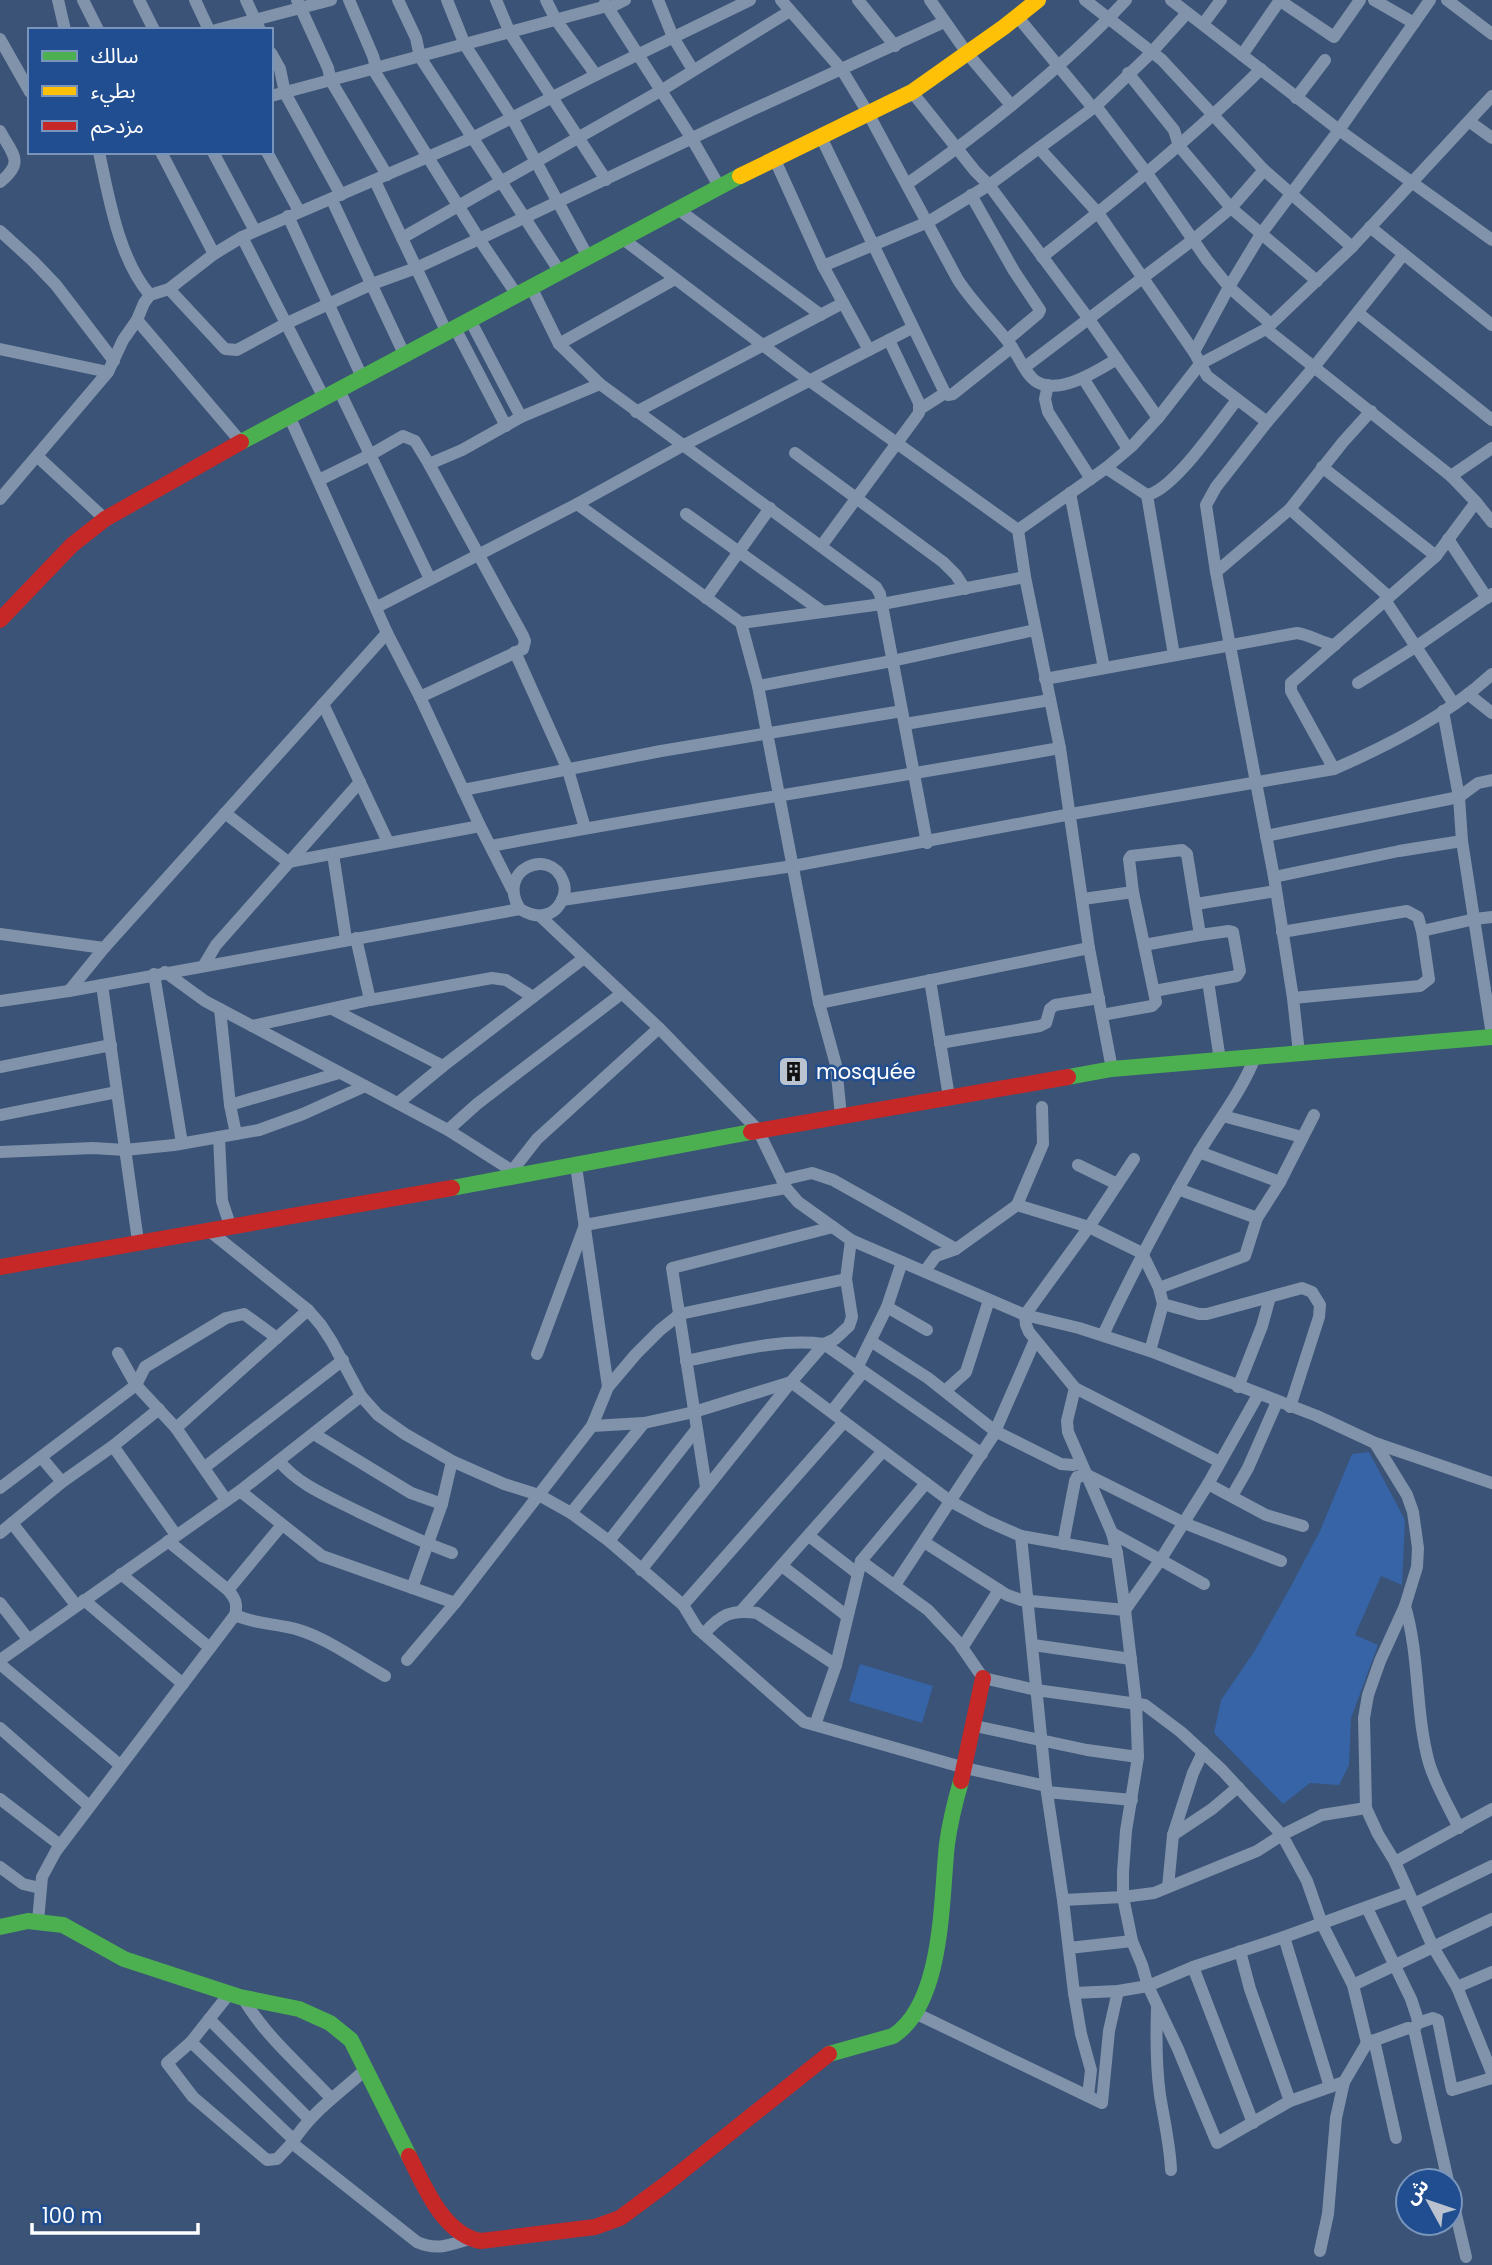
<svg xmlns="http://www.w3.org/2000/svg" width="1492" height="2265" font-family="Poppins,'Noto Sans Arabic',sans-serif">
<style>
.green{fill:#3664a6}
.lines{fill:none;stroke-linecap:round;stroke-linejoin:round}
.street{stroke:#8193aa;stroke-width:12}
.fast{stroke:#4caf50;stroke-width:16}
.slow{stroke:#ffc107;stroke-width:16}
.jam{stroke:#c62828;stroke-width:16}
.labels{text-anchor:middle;stroke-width:5;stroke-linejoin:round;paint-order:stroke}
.poi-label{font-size:21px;fill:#fff;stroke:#214e90;text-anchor:start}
</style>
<rect width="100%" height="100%" fill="#3a5377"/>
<g class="green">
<path d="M1369,1452L1405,1520L1402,1585L1381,1576L1355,1635L1378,1645L1351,1718L1349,1765L1339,1785L1310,1783L1283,1804L1214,1733L1221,1700L1254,1652L1290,1588L1320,1531L1352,1454Z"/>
<path d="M860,1664L933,1686L922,1723L849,1701Z"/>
</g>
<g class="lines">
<g class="street">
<path d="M58,0L65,30"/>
<path d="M83,0L98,30"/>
<path d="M139,0L154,30"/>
<path d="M195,0L209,30"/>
<path d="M246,0L260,30"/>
<path d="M297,0L328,68L331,81L387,175"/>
<path d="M349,0L373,56L375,63L373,69L479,239L517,295"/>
<path d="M398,0L416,38L420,57L560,272"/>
<path d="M447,0L465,45L512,118L588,257"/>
<path d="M496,0L510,33L606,180"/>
<path d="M546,0L556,20L596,75"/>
<path d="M658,0L673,37L693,70"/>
<path d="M781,0L842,70L868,113L958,280C973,303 992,321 1009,343C1018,354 1025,375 1037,382C1060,395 1097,371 1117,359"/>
<path d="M858,0L895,46"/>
<path d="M930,0L967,53L1011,105"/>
<path d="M1085,0L1162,60L1264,170L1352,247"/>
<path d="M1171,0L1339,130L1492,240"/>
<path d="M1279,0L1334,37L1360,0"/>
<path d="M1374,0L1414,23"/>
<path d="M1447,0L1492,34"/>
<path d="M605,3L692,139L719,186"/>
<path d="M1017,16L1093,108"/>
<path d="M1203,24L1221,0"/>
<path d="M216,30L331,0"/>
<path d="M0,39L30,92"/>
<path d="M271,53L280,69L285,93L341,195"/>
<path d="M1242,55L1280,0"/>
<path d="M1128,73L1174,130L1179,146L1231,208L1317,281"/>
<path d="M912,92L975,171L989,185L1088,318L1158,418"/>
<path d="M271,96L607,6L611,7L625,0"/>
<path d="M1296,98L1325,60"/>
<path d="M1096,106L1146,172L1207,260L1229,287L1271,324"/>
<path d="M1470,122L1492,138"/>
<path d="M0,131C13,155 25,162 0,182"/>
<path d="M821,137L945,393L948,395L953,394L1012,347"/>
<path d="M1039,148L1098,213L1194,352L1207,376L1267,422"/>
<path d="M99,152C109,199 119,259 150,295"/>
<path d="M161,152L214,254"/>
<path d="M213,152L255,231"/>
<path d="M267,152L299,211"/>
<path d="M775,160L823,266L869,350"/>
<path d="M375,181L447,333"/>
<path d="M907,184C984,130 1061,70 1126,0"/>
<path d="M971,195L1014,271L1040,310L1038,314L1007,340"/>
<path d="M332,200L405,356"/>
<path d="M679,210L821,315"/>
<path d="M288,216L362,377"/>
<path d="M1370,227L1492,325"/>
<path d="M0,231L33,261L56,285L114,361"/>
<path d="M242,237L324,398"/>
<path d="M402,238L662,90L790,11"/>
<path d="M623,239L810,381L1018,530L1025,577L1060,748L1089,948L1112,1069"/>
<path d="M1042,257C1118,197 1193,137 1261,69"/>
<path d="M823,266L928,222L989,185L1096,106L1151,53L1187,13"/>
<path d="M531,287L559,344L600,384L876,587L880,594L927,843"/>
<path d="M169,289L225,349L237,350L285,324L372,284L416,268L479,239L743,114L944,22"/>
<path d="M1358,313L1492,420"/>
<path d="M137,320L241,442"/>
<path d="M470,320L521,417"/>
<path d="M455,328L506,426"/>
<path d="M1266,329L1451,476L1476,502L1492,522"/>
<path d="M559,344L675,279"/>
<path d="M0,349L108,372"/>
<path d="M1194,352L1229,287L1261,234L1339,130L1430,0"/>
<path d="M1025,367L1194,239L1231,208L1264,170"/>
<path d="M1083,378L1128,449"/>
<path d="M1048,385L1045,399L1048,412L1091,479"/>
<path d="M339,390L430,579"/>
<path d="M920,409L945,393"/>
<path d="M636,412L843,303"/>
<path d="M290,418L387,633L420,697L480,826L512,889"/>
<path d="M795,453L943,562L956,575L965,589"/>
<path d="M38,457L105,519"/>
<path d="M429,464L462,450L521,417L600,384"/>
<path d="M1322,467L1436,556"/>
<path d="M1106,468L1147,495L1174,655"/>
<path d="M1451,476L1492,448"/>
<path d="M319,480L370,455L403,436L415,441L429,464L523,636L525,641L523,649L420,697"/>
<path d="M1070,493L1104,668"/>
<path d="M1147,495C1174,490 1218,423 1237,400"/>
<path d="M0,499L108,372L123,340L137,320L144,303L150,295L169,289L214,254L242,237L472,138L596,75L750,0"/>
<path d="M577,504L741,623L758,686L819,1003L836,1065L841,1116"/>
<path d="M1290,509L1389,597"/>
<path d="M686,514L823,612"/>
<path d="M1018,530L1106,468L1132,446L1158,418L1200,364L1266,329L1352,247L1492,96"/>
<path d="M1448,539L1487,598"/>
<path d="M822,545L919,413V403L889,340"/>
<path d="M1216,572L1290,509L1343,442L1371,411"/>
<path d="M706,598L770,508"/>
<path d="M1385,600L1454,704"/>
<path d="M377,607L577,504L682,446L912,328"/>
<path d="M741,623L882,604L1025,577"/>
<path d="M515,652L568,770L585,828"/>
<path d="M1045,679L1297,633C1311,635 1321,643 1335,645"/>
<path d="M1358,683L1417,646L1492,594"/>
<path d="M758,686L892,661L1035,630"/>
<path d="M1468,694L1492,713"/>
<path d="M323,704L388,842"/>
<path d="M1443,711L1459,797L1462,841L1492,1035"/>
<path d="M905,724L1050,700"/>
<path d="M1334,769L1291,691V683L1436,556L1476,502"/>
<path d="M463,790L661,751L902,711"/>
<path d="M225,813L288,862L480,826"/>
<path d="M1266,836L1459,797L1478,783L1492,780"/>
<path d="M491,846C680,810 871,782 1060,748"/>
<path d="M333,854L346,939"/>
<path d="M1274,877L1399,851L1462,841"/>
<path d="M1133,892L1129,859L1131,856L1182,850L1187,854L1200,935L1144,945"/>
<path d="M1083,899L1133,892L1156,1002L1152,1006L1102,1015"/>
<path d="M562,900L793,866L1071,814L1334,769C1389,745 1448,715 1492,674"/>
<path d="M1196,904L1276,891"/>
<path d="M540,916L659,1028L758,1130L786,1188L798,1202L851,1240L1025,1315L1079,1328L1150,1351L1317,1416L1375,1443L1492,1483"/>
<path d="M1422,931L1475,919L1492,917"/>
<path d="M1282,932L1407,911L1418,917L1422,931L1429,979L1420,986L1293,998"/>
<path d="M0,934L104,948"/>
<path d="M356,938L370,1000"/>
<path d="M204,965L216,945L360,782"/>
<path d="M165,972L205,1001L448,1130L519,1175"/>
<path d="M154,974L182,1143"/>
<path d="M930,980L949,1097"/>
<path d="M1208,981L1220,1060"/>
<path d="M102,985L138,1241"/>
<path d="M69,991L104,948L387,633"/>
<path d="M1154,991L1237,976L1240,971L1233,932L1229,931L1200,935"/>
<path d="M0,1001L69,991L520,909C534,918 552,919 561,902C565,895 566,888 563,881C550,846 495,870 520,909"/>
<path d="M819,1003L1089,948"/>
<path d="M220,1009L230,1105L236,1134"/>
<path d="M334,1010L443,1066"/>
<path d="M252,1026L370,1000L492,978L506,980L533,997"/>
<path d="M940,1043L1040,1026L1046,1023L1050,1009L1055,1005L1099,998"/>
<path d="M1299,1053L1293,998L1274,877L1216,572L1206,505L1216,487L1267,422L1314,367L1403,255"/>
<path d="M0,1067L111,1045"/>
<path d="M398,1103L443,1066L584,958"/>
<path d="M230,1105L339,1073"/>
<path d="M0,1115L117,1092"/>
<path d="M1223,1116L1302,1137"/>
<path d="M448,1130L477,1104L621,994"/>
<path d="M219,1137L222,1201L230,1225"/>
<path d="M0,1152L93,1148L125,1150L174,1145L236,1134L259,1130L303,1114L365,1086"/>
<path d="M1199,1152L1280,1182"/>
<path d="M1134,1159L1089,1227L1025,1315L1026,1325L1029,1332L1075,1388L1220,1462"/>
<path d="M1078,1165L1117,1184"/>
<path d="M576,1166L608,1387"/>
<path d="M512,1171L537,1139L659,1028"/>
<path d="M782,1180L812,1173L833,1180L956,1249"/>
<path d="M1178,1189L1257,1218"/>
<path d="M1017,1205L1043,1144L1042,1107"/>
<path d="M207,1229L308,1310L321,1325L332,1342L361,1396L378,1415L405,1434L452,1461L504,1484L539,1495L571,1513L609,1541L683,1605L697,1628L804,1722L965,1768L1046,1786"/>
<path d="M925,1271L936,1256L956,1249L1017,1205L1089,1227L1142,1253L1159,1288L1163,1304L1150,1351"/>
<path d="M1159,1288L1245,1256L1257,1218L1280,1182L1314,1115"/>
<path d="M1163,1304L1199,1314H1207L1302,1288L1312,1292L1320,1305L1319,1317L1290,1407"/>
<path d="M887,1307L927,1330"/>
<path d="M1103,1335C1132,1273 1164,1213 1198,1154C1217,1122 1241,1093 1255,1057"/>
<path d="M872,1342L928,1378L995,1431L1061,1464L1073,1465L1080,1463"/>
<path d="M118,1353L136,1385L176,1428L226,1500"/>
<path d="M537,1354L585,1225L786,1188"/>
<path d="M686,1361C731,1352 779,1338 824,1344L982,1454"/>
<path d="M857,1368L887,1307L902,1262"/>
<path d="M1238,1387L1262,1326L1270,1297"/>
<path d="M1075,1388L1067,1421L1068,1432L1112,1533L1117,1553L1125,1610L1136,1703L1138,1757L1126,1831L1123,1872V1897L1132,1941L1142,1965L1148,1986L1178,2049L1217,2143L1290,2101L1344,2082"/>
<path d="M945,1391L966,1372L989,1300"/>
<path d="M832,1411L863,1372"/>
<path d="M592,1426L644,1423L694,1412L791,1382L950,1501L987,1521L1021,1536L1117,1553"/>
<path d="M176,1428L308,1310"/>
<path d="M314,1434L411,1493L442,1504"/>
<path d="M1375,1443L1407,1495L1413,1512L1418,1548L1417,1567L1405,1606L1380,1661L1368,1695L1364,1718L1366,1808L1378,1834L1395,1862L1433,1947L1457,1987L1492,2073"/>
<path d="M113,1446L176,1535"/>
<path d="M41,1457L62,1482"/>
<path d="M279,1461C300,1486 328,1496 357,1511C388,1526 419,1541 452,1553"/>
<path d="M205,1467L343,1360"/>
<path d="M1208,1484L1266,1515L1303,1526"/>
<path d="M706,1487L672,1268L833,1227"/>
<path d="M0,1488L136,1385L145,1367L226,1318L244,1314L277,1338"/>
<path d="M240,1491L322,1556L455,1603"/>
<path d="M1232,1496L1248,1468L1277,1402"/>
<path d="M571,1513L644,1423"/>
<path d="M12,1523L76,1605"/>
<path d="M0,1533L62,1482L113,1446L159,1409"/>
<path d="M1112,1533L1204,1584"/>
<path d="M809,1536L857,1573"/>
<path d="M1021,1536L1046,1786L1063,1900L1074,1993L1081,2034L1091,2070L1088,2096"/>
<path d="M609,1541L696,1430"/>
<path d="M924,1542L1007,1595L1021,1600L1125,1610L1161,1559L1208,1484L1258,1395"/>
<path d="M1063,1544L1075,1481L1077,1477L1087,1475L1184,1523L1281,1561"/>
<path d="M861,1561L928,1610L959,1643L983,1678L1036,1690L1145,1705L1181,1732L1222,1770L1282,1835L1307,1881L1322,1924L1353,1985L1367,2043"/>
<path d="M782,1566L847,1616"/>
<path d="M641,1570L791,1382L824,1344L835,1339L849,1326L852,1317L846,1279L851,1240"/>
<path d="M121,1574L210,1648"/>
<path d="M895,1585L993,1436L1035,1340"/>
<path d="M412,1588L442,1504L452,1461"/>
<path d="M228,1590L282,1525"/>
<path d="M84,1600L183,1684"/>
<path d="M0,1603L28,1639"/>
<path d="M683,1605L844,1422"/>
<path d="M1405,1606C1420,1657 1415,1712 1429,1763C1436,1786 1449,1807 1459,1828"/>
<path d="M742,1610L883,1451"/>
<path d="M235,1615C257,1625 277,1623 299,1630C328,1639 358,1661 385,1676"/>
<path d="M704,1634C720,1615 731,1609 757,1613L836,1665"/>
<path d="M1033,1645L1131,1659"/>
<path d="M962,1648L999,1590"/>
<path d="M0,1660L240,1491L361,1396"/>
<path d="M407,1660L455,1603L592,1426L608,1387L636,1354L660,1330L680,1314L846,1279"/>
<path d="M0,1664L120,1765"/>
<path d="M815,1725L836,1665L861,1561L926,1483"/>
<path d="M975,1726L1087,1750L1138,1757"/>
<path d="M0,1728L89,1806"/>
<path d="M1047,1792L1132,1800"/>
<path d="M0,1799L60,1845"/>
<path d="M1173,1835L1212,1809L1238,1787"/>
<path d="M1395,1862L1492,1809"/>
<path d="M0,1867L23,1884L40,1888"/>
<path d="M1168,1887L1173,1835L1193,1773L1203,1752"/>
<path d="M1063,1900L1123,1897L1154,1893L1257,1851L1282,1835L1322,1815L1366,1808"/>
<path d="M1414,1904L1492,1866"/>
<path d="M1367,1908L1411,1999L1417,2017L1418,2023L1414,2029"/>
<path d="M38,1921L42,1877L56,1851L235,1615C238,1604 235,1598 228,1590L168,1541"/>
<path d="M1284,1937L1330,2087"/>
<path d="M1069,1948L1132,1941"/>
<path d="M1240,1951L1250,1989L1290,2101"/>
<path d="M1193,1967L1253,2123"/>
<path d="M1353,1985L1492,1919"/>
<path d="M1457,1987L1492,1972"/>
<path d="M1074,1993L1118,1991L1148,1986L1193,1967L1284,1937L1408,1892"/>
<path d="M229,1994L191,2042L167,2063L193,2097L267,2160L277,2159L292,2143"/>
<path d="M243,1998C265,2036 301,2066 331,2098"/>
<path d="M1157,2008C1156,2037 1156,2066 1160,2095C1164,2120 1170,2145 1171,2170"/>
<path d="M915,2013L1102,2103L1109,2031L1118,1991"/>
<path d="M209,2019L309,2119"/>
<path d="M1418,2023L1433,2018L1438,2020L1452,2090L1492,2078"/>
<path d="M1374,2040L1396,2138"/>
<path d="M191,2042L294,2140"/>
<path d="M365,2070C339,2094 311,2112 292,2143L417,2242C437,2251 449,2245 469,2239"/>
<path d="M1450,2189L1466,2257"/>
<path d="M1320,2251L1328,2214L1336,2118L1344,2082L1367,2043L1408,2028L1414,2029L1448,2181"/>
</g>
<g class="fast">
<path d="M241,442L740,176"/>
<path d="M1068,1077L1112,1069L1492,1037"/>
<path d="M452,1188L751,1132"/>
<path d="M0,1927L28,1921L63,1925L124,1959L240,1997L299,2009L330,2023L351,2040L409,2156"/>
<path d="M829,2054L893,2036C944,2003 941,1898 947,1844C950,1822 955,1802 961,1781"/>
</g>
<path class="slow" d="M740,176L912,92L1004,27L1038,0"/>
<g class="jam">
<path d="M0,620L72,545L105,519L241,442"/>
<path d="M751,1132L1068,1077"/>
<path d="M0,1267L452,1188"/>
<path d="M961,1781L983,1678"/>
<path d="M409,2156C424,2186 444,2235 481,2241L595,2227L620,2218L666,2184L829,2054"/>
</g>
</g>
<defs>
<symbol id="building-square" viewBox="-11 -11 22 22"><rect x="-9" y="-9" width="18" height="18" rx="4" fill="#bac3cf" stroke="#214e90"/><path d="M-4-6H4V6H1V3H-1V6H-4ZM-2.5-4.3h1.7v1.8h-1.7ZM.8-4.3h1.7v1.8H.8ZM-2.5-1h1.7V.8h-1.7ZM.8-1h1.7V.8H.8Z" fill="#111"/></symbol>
</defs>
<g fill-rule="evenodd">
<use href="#building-square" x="776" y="1054" width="35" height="35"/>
</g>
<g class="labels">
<g class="poi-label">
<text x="816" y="1079">mosquée</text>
</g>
</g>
<rect x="28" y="28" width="245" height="126" fill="#214e90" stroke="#7a95bc" stroke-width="2"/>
<rect x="42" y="51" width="35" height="10" fill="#4caf50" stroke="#7a95bc" stroke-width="2"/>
<text x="91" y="63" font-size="21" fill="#ffffff">سالك</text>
<rect x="42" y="86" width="35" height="10" fill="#ffc107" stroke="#7a95bc" stroke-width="2"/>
<text x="91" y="98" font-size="21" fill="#ffffff">بطيء</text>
<rect x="42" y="121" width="35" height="10" fill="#c62828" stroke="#7a95bc" stroke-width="2"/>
<text x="91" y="133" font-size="21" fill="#ffffff">مزدحم</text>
<g transform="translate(1429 2202) rotate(310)"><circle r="33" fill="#214e90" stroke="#7a95bc" stroke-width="2"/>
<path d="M0-5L12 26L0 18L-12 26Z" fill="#bac3cf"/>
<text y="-10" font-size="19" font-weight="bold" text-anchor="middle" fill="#ffffff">ش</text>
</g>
<path d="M32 2223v10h166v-10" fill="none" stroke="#ffffff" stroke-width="3.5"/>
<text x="42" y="2223" font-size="21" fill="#ffffff" stroke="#214e90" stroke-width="5" paint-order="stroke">100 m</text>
</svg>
